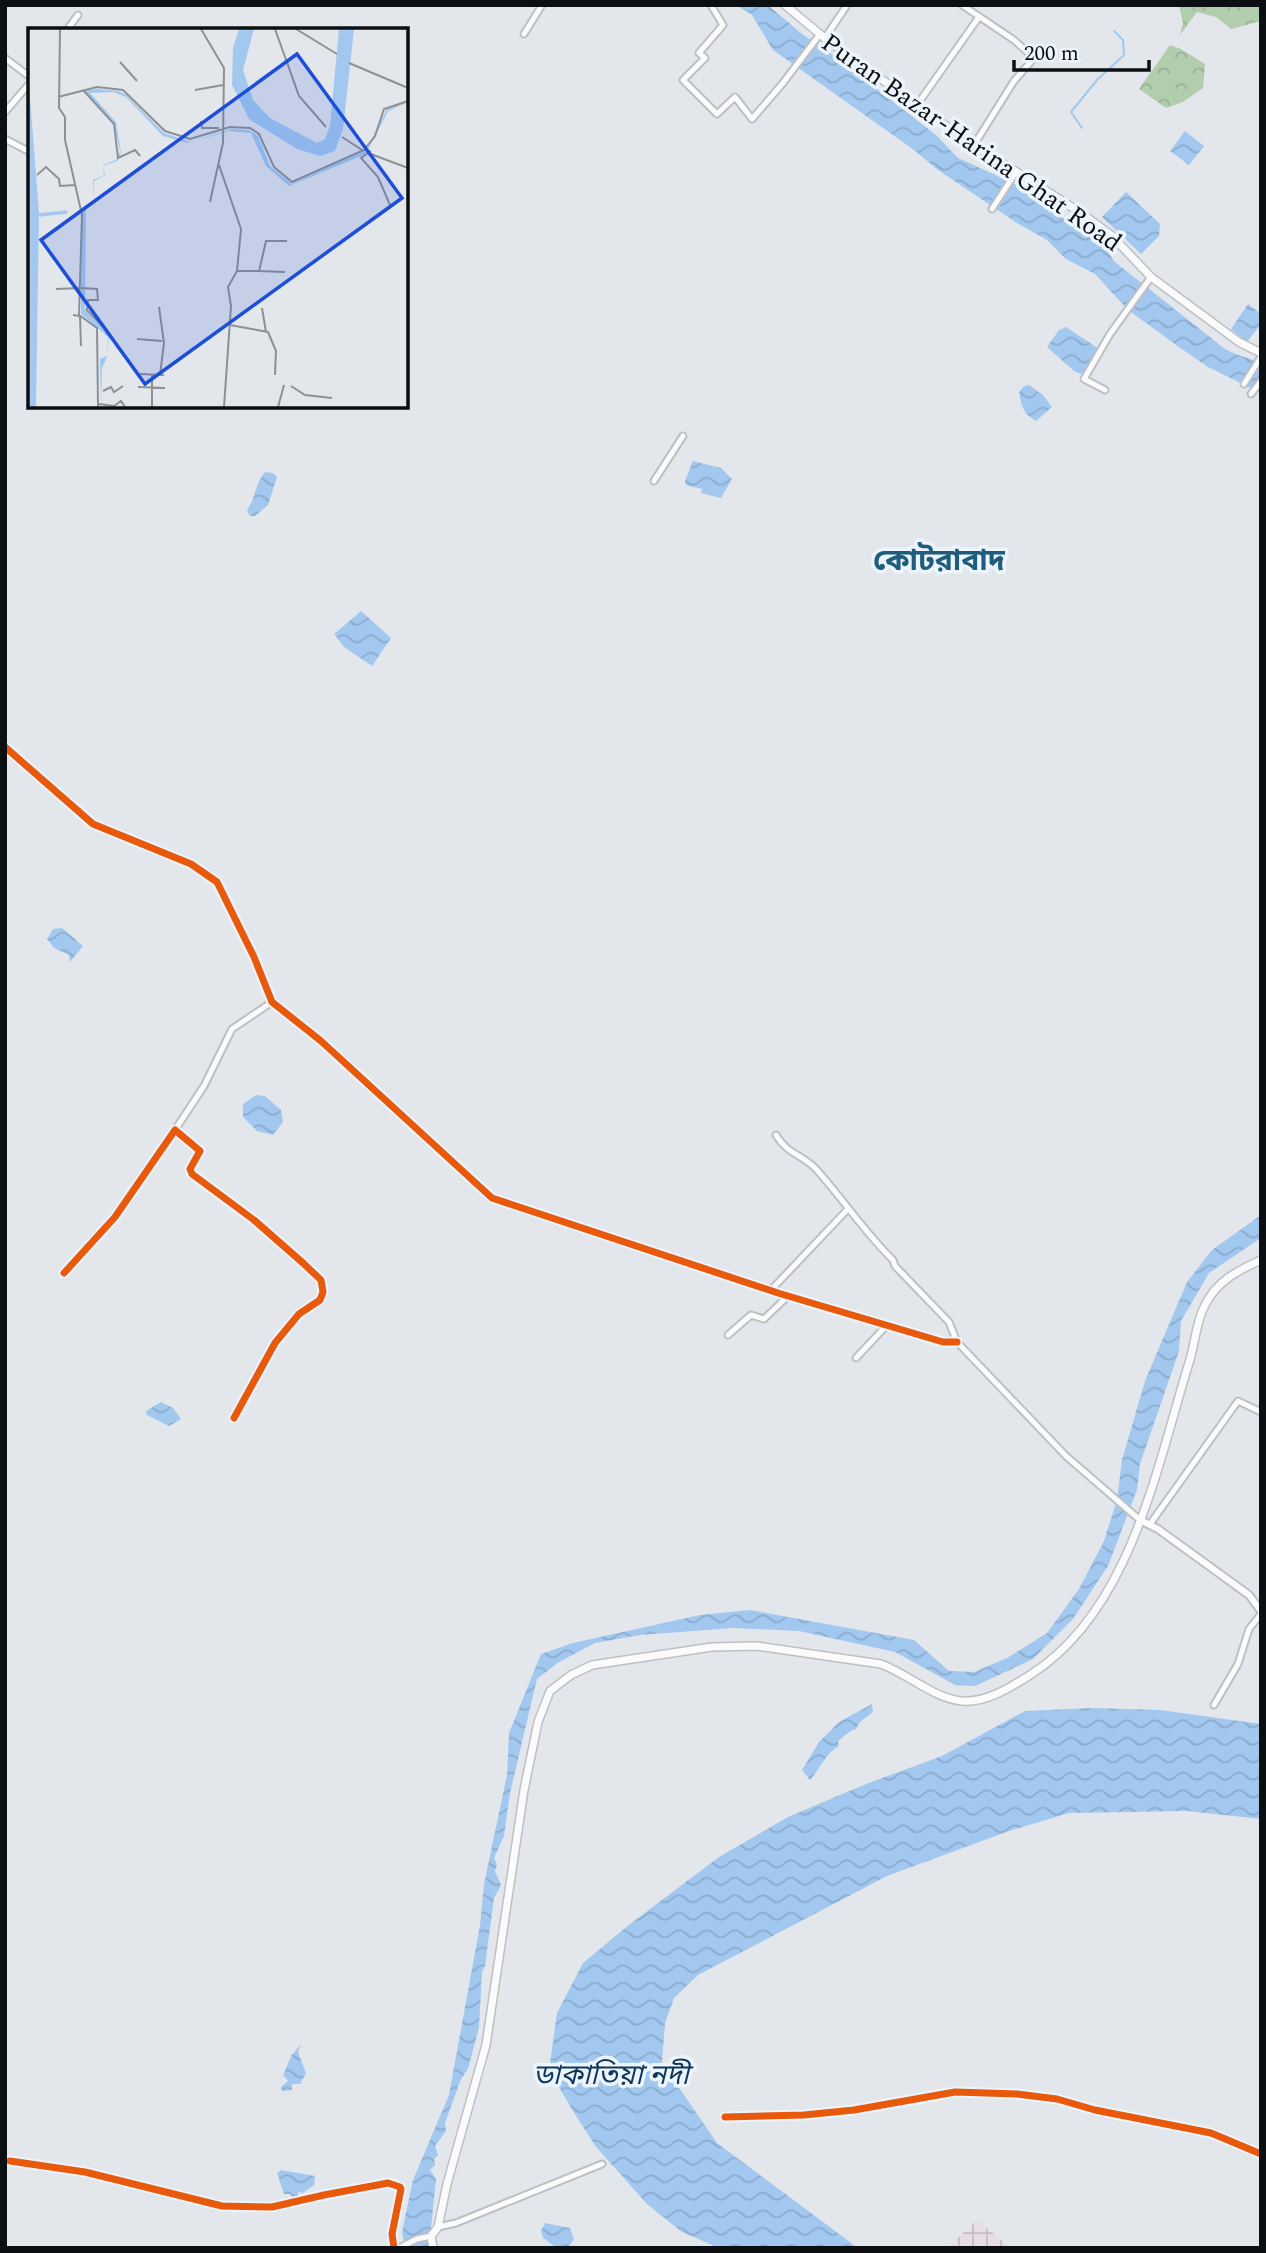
<svg xmlns="http://www.w3.org/2000/svg" width="1266" height="2253" font-family="Spectral,'Noto Sans Bengali',serif">
<style>
.industrial{fill:url(#industrial-grid)}
.forest{fill:url(#forest-crowns)}
.water{fill:url(#water-waves)}
.lines{fill:none;stroke-linecap:round;stroke-linejoin:round}
.stream{stroke:#a2c8f0;stroke-width:2}
.minor-casing{stroke:#bcc0c4;stroke-width:9}
.tertiary-casing{stroke:#bcc0c4;stroke-width:10}
.secondary-casing{stroke:#bcc0c4;stroke-width:10}
.minor{stroke:#fbfbfc;stroke-width:5}
.tertiary{stroke:#fbfbfc;stroke-width:6}
.secondary{stroke:#fbfbfc;stroke-width:7}
.cycleway-casing{stroke:#ecf5fd;stroke-width:11}
.cycleway{stroke:#e8590c;stroke-width:7}
.labels{text-anchor:middle;stroke-width:7;stroke-linejoin:round;paint-order:stroke}
.street-label{font-size:26px;fill:#0c0f11;stroke:#ecf5fd}
.water-label{font-size:28px;font-style:italic;fill:#10365a;stroke:#ecf5fd}
.quarter-label{font-size:30px;font-weight:bold;fill:#205d7d;stroke:#ecf5fd}
.inset-river{fill:none;stroke:#a2c8f0;stroke-width:3.5}
.inset-road{fill:none;stroke:#8d9194;stroke-width:2}
.view{fill:#1d4ed8;fill-opacity:0.15;stroke:#1d4ed8;stroke-width:3.5}
.inset-edge{fill:none;stroke:#0c0f11;stroke-width:3.5}
</style>
<defs>
<pattern id="industrial-grid" width="8" height="8" patternUnits="userSpaceOnUse" patternTransform="scale(1.75)"><rect width="8" height="8" fill="#e7dde7"/><path d="M0 4h8M4 0v8" fill="none" stroke="#c5bcc5"/></pattern>
<pattern id="forest-crowns" width="20" height="18" patternUnits="userSpaceOnUse" patternTransform="scale(1.75)"><rect width="20" height="18" fill="#b2cdae"/><path d="M2 6a3 3 0 1 1 6 0M12 15a3 3 0 1 1 6 0" fill="none" stroke="#98af95"/></pattern>
<pattern id="water-waves" width="16" height="10" patternUnits="userSpaceOnUse" patternTransform="scale(1.75)"><rect width="16" height="10" fill="#a2c8f0"/><path d="M0 5q4-4 8 0t8 0" fill="none" stroke="#8aabcd"/></pattern>
</defs>
<rect width="100%" height="100%" fill="#e3e7ec"/>
<path class="industrial" d="M977,2220L1011,2248H947Z"/>
<g class="forest">
<path d="M1179,5H1261V21L1231,29L1216,17L1197,12L1180,35L1183,23Z"/>
<path d="M1170,45L1181,49L1205,64L1203,88L1183,102L1166,108L1139,89Z"/>
</g>
<g class="water">
<path d="M737,5H768L802,34L836,57L936,135L958,158L1026,189L1074,227L1099,240L1115,262L1225,349C1237,356 1249,357 1261,364V393L1208,367L1179,347L1128,310L1095,274L1066,259L1047,240L1017,223L938,170L914,150L773,50L752,15Z"/>
<path d="M1185,131L1204,146L1189,165L1170,151Z"/>
<path d="M1126,192L1160,224L1159,236L1141,254L1102,217Z"/>
<path d="M1248,304L1261,314V324L1247,342L1231,329Z"/>
<path d="M1066,327L1099,349L1084,375L1074,371L1047,347L1059,330Z"/>
<path d="M1029,385L1043,395L1052,407L1036,421C1024,415 1021,406 1019,392L1024,386Z"/>
<path d="M693,461L721,468L732,479L721,498L701,493L702,489L686,485L685,481Z"/>
<path d="M265,472L273,473L277,477L268,505L255,516H250L247,510C256,498 255,483 265,472Z"/>
<path d="M361,611L391,638L372,666L344,647L334,634Z"/>
<path d="M62,928L83,946L70,962L69,955L54,948L47,939L53,929Z"/>
<path d="M256,1095L265,1096L281,1110L283,1122L273,1135L257,1131L243,1117V1104Z"/>
<path d="M1261,1215V1238L1209,1273L1181,1321L1179,1351L1140,1464L1137,1490L1108,1566L1073,1619L1033,1659L975,1686L955,1685L895,1652L799,1631L733,1628L640,1635L595,1643L559,1662L537,1679L510,1793L504,1836L494,1858L497,1864L495,1871L501,1885L494,1898L485,1966L482,1972L479,2027L468,2069L461,2079L445,2123L446,2131L435,2146L438,2155L434,2159L435,2165L430,2170L436,2179L429,2248H405L402,2232L413,2180L449,2095L480,1925L484,1884L507,1775L509,1733L541,1654L573,1643L700,1615L750,1610L914,1640L949,1671L974,1672L1007,1658L1047,1633L1079,1589L1104,1541L1117,1500L1122,1460L1145,1381L1187,1282L1212,1250Z"/>
<path d="M161,1402L173,1408L181,1419L169,1426L147,1415L146,1411Z"/>
<path d="M872,1704L873,1712L861,1721L855,1730H852L838,1741L839,1746C825,1754 821,1767 810,1780L802,1770L819,1742L839,1722Z"/>
<path d="M1092,1708L1160,1710L1261,1724V1819L1187,1811L1069,1813L1009,1831L887,1876L698,1975L674,1998L665,2023L662,2063L717,2143L858,2248H719L682,2232L647,2204L596,2147L573,2111L549,2070L557,2013L583,1963L630,1924L719,1857L788,1817L866,1784L942,1756L1025,1711Z"/>
<path d="M301,2044L298,2052L306,2073L300,2084H292V2090L282,2091L281,2087L288,2081L283,2075L284,2073L291,2056Z"/>
<path d="M281,2170L315,2176L314,2185L303,2193L298,2192V2196L292,2197L290,2194H284L277,2173Z"/>
<path d="M545,2223L570,2228L574,2239L569,2246L557,2248L543,2238L541,2231Z"/>
</g>
<g class="lines">
<path class="stream" d="M1082,128L1071,112L1097,80L1124,55L1123,40L1114,31"/>
<defs>
<g id="minor">
<path d="M711,5L723,25L699,53L705,58L683,80L717,114L735,97L752,119L783,83L820,34"/>
<path d="M962,5L1014,40L1034,58"/>
<path d="M67,30L78,15"/>
<path d="M524,34L542,5"/>
<path d="M825,38L847,5"/>
<path d="M5,58L30,77"/>
<path d="M917,105L979,17"/>
<path d="M5,112L30,83"/>
<path d="M5,139L30,152"/>
<path d="M974,145L1014,81L1034,58L1038,50"/>
<path d="M992,209L1016,172"/>
<path d="M1244,384L1261,357"/>
<path d="M1105,390L1084,379L1110,334L1151,277"/>
<path d="M1251,394L1261,381"/>
<path d="M654,481L683,436"/>
<path d="M5,747L93,824L191,864L217,882L254,957L272,1002L321,1041L492,1198L778,1293L943,1342H957"/>
<path d="M175,1130L204,1086L232,1029L272,1002"/>
<path d="M776,1135C787,1154 803,1155 816,1169C843,1199 865,1233 893,1260L895,1266L949,1322L957,1342L1066,1456L1140,1520"/>
<path d="M64,1273L115,1217L175,1130L200,1151L190,1169L192,1174L254,1220L303,1263L321,1280L323,1292L320,1300L299,1314L275,1343L234,1418"/>
<path d="M772,1289L847,1210"/>
<path d="M728,1335L751,1315L764,1319L788,1296"/>
<path d="M856,1358L887,1325"/>
<path d="M1150,1524L1238,1401L1261,1412"/>
<path d="M1214,1705L1238,1664L1249,1629L1261,1614"/>
<path d="M725,2117L804,2115L854,2110L955,2092L1017,2094L1057,2099L1095,2110L1211,2133L1261,2154"/>
<path d="M10,2161L85,2172L222,2206L272,2207L324,2195L388,2183L400,2187L401,2189L392,2234L394,2248"/>
<path d="M438,2227L456,2223L602,2164"/>
<path d="M399,2248L417,2239L431,2236"/>
</g>
<path id="tertiary" d="M1140,1520L1158,1529L1249,1595L1261,1611"/>
<g id="secondary">
<path d="M785,5L827,40L963,138L1081,213L1111,235L1151,277L1239,342L1261,353"/>
<path d="M433,2248L431,2236L438,2227L447,2184L486,2045L524,1790L538,1722L550,1691L571,1675L592,1665L712,1647L757,1646L881,1664C908,1674 935,1699 962,1701C986,1703 1011,1687 1030,1675C1129,1613 1156,1471 1188,1366C1195,1347 1195,1324 1205,1305C1217,1281 1237,1271 1261,1260"/>
</g>
</defs>
<use href="#minor" class="minor-casing"/>
<use href="#tertiary" class="tertiary-casing"/>
<use href="#secondary" class="secondary-casing"/>
<use href="#minor" class="minor"/>
<use href="#tertiary" class="tertiary"/>
<use href="#secondary" class="secondary"/>
<defs>
<g id="cycleway">
<path d="M5,747L93,824L191,864L217,882L254,957L272,1002L321,1041L492,1198L778,1293L943,1342H957"/>
<path d="M64,1273L115,1217L175,1130L200,1151L190,1169L192,1174L254,1220L303,1263L321,1280L323,1292L320,1300L299,1314L275,1343L234,1418"/>
<path d="M725,2117L804,2115L854,2110L955,2092L1017,2094L1057,2099L1095,2110L1211,2133L1261,2154"/>
<path d="M10,2161L85,2172L222,2206L272,2207L324,2195L388,2183L400,2187L401,2189L392,2234L394,2248"/>
</g>
</defs>
<use href="#cycleway" class="cycleway-casing"/>
<use href="#cycleway" class="cycleway"/>
</g>
<g class="labels">
<g class="street-label">
<text transform="translate(972 142) rotate(35)" y="9">Puran Bazar-Harina Ghat Road</text>
</g>
<g class="water-label">
<text x="611" y="2084">ডাকাতিয়া নদী</text>
</g>
<g class="quarter-label">
<text x="939" y="570">কোটরাবাদ</text>
</g>
</g>
<g transform="translate(28 28)">
<rect width="380" height="380" fill="#e3e7ec"/>
<path d="M211,1H226L215,42L225,72L242,90L289,115L297,111L302,98L311,1H326L315,101L307,123L292,128L269,121L221,91L204,57L205,20ZM0,43L11,185L8,379H0ZM68,61L90,63L97,66L136,105L162,114L204,101L221,102L230,108L242,138L264,156L339,121L360,79L380,74L360,83L338,126L261,158L238,138L223,105L201,103L159,115L135,108L98,69L85,64L62,65L88,94L93,125L89,133L75,138L77,147L66,153V172L63,176L58,180L57,280L81,308L79,329L74,340L73,379L72,331L79,328L80,309L53,286L54,180L66,172L65,152L76,147L75,137L88,132L92,124L86,96L56,63Z" fill="#a2c8f0"/>
<path class="inset-river" d="M11,187L39,184"/>
<path class="inset-road" d="M32,1L31,80L37,89V112L54,187L51,287L69,300L70,379M173,1L196,40L195,115L182,174M247,1L271,68L298,99M268,1L309,26M92,34L109,53M321,35L380,60M167,62L195,57M56,63L86,96L90,130L107,122L112,128M30,69L69,59L95,62L137,103L162,111L202,99L222,100L231,106L246,139L264,154L336,122L347,108L356,81L380,73M173,93L174,100H191M314,109L334,122M343,123L333,130L350,149L362,177M340,125L380,140M191,137L213,201L209,243L200,259L203,278L196,379M9,147L18,139L31,151L32,158L47,157M209,243H231M257,244L231,243L232,239L238,213H259M53,260L69,261L70,272H60L59,282L74,298M28,261L52,260M131,279L136,315L132,347M234,280L238,304M45,287L52,288L53,318M202,297L240,304L248,323L247,347M109,311L134,313M112,346L136,347M124,346V379M263,358L277,367L304,370M110,359L137,360M75,363L83,359L86,364L95,358M71,376L86,378L93,373L97,379M250,379L256,357"/>
<path class="view" d="M269,26L374,170L117,356L13,212Z"/>
<rect width="380" height="380" class="inset-edge"/>
</g>
<rect width="1266" height="2253" fill="none" stroke="#0c0f11" stroke-width="14"/>
<path d="M1014 60v10h135v-10" fill="none" stroke="#0c0f11" stroke-width="3.5"/>
<text x="1024" y="60" font-size="21" fill="#0c0f11" stroke="#ecf5fd" stroke-width="5" paint-order="stroke">200 m</text>
</svg>
